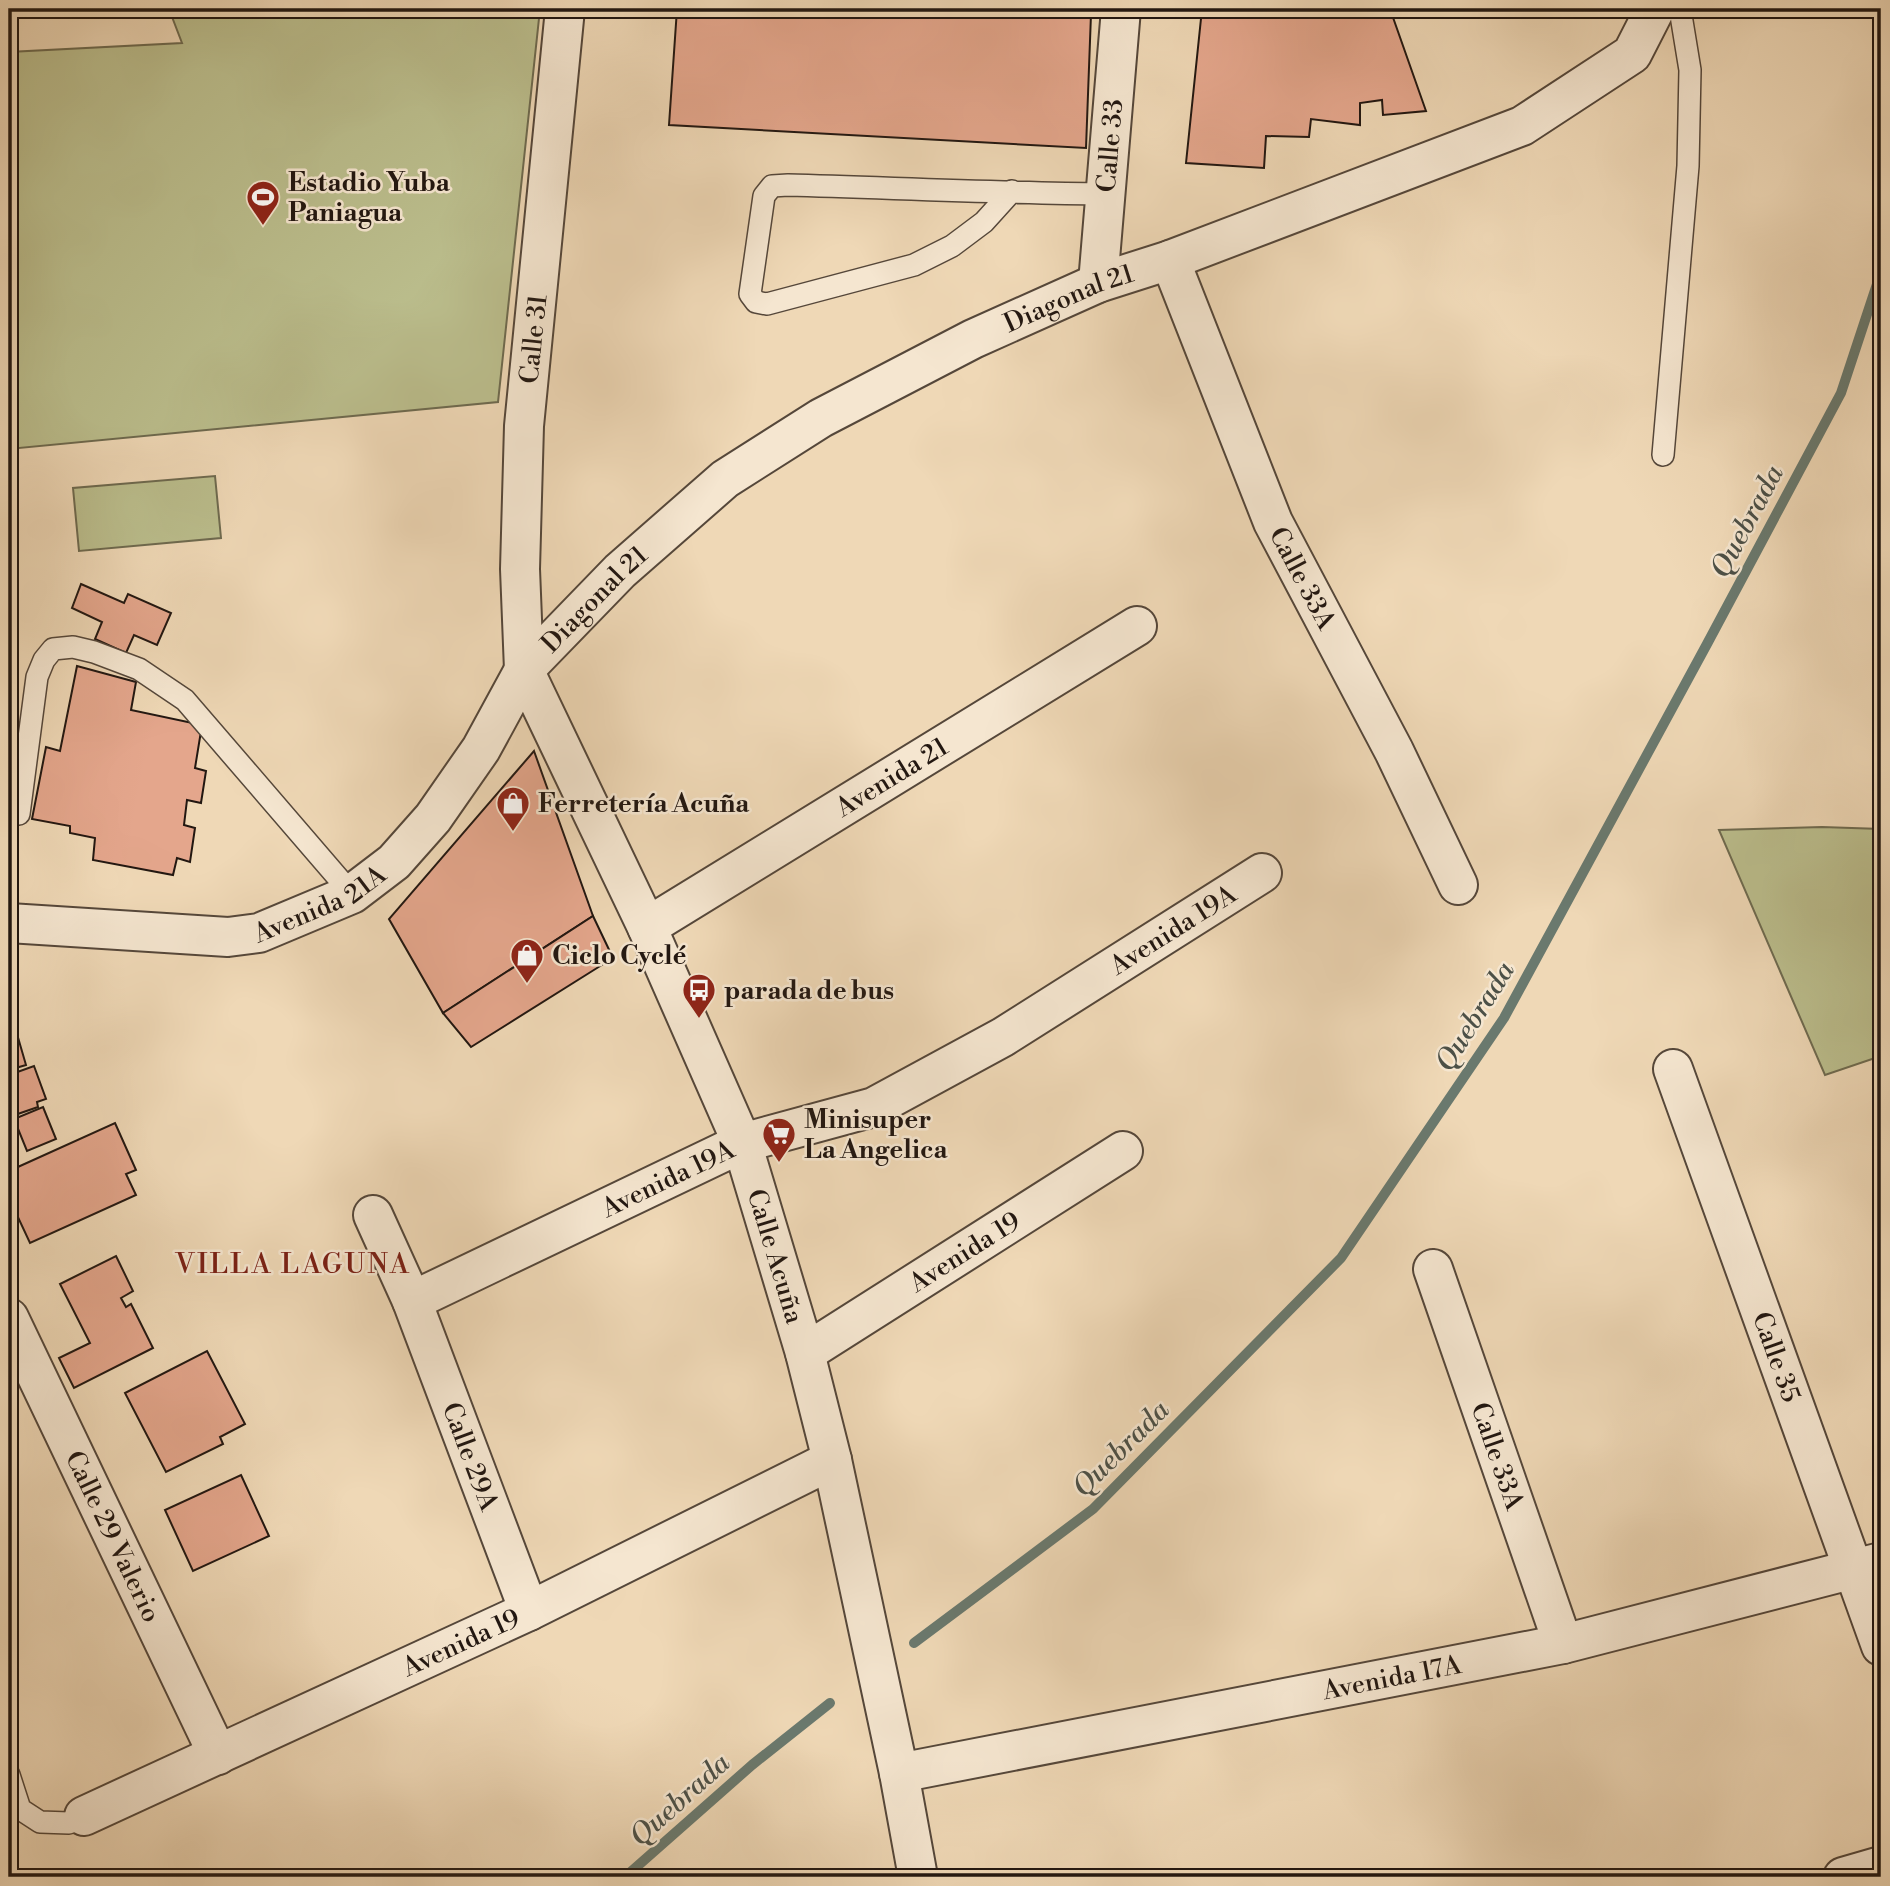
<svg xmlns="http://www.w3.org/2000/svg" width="1890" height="1886" font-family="'Libre Bodoni',serif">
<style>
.green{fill:#bbbe8d;stroke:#6e6a4f;stroke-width:2}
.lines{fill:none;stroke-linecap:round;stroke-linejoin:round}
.stream{stroke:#6a796e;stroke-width:10}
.building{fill:#e4a68c;stroke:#221711;stroke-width:2}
.service-casing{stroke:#55473a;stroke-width:24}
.minor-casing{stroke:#55473a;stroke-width:42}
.service{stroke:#f5e6d0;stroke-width:21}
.minor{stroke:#f5e6d0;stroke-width:38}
.labels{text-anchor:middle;stroke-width:5;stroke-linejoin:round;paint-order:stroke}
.street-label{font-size:26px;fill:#221711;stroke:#f5e6d0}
.poi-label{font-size:26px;font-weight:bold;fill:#221711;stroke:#f5e6d0;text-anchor:start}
.water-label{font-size:28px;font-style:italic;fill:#4c5047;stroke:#f5e6d0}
.neighbourhood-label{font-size:28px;letter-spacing:2px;fill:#7a1f14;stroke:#f5e6d0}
</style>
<rect width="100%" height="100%" fill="#efd8b6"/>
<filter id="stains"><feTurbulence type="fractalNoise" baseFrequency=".00286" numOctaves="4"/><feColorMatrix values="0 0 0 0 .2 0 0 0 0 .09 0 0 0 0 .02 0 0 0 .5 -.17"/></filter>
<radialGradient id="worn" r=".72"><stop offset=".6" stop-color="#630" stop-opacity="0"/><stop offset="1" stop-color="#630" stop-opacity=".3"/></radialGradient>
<g class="green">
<path d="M169,9H540L498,402L9,449V52L182,43Z"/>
<path d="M215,476L221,538L79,551L73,488Z"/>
<path d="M1822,827L1881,829V1056L1825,1075L1719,830Z"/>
</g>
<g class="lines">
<g class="stream">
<path d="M914,1643L1093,1509L1341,1258L1504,1018L1707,644L1841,393L1881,272"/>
<path d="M625,1877L752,1765L830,1703"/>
</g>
</g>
<g class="building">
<path d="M677,9H1011L1091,14L1086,148L669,125Z"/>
<path d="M1202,9H1390L1426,111L1383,115L1382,100L1360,103V125L1311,119L1309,137L1266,136L1264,168L1186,163Z"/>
<path d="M9,573H14L17,666H9Z"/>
<path d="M81,584L124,603L128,594L171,613L157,645L134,635L126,653L95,639L102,622L72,608Z"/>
<path d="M77,666L136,682L131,710L202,725L195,768L206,771L201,803L187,800L184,825L195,828L190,862L177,858L173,875L93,860L95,838L70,833V826L32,819L46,747L60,751Z"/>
<path d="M534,751L593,916L443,1013L389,919Z"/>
<path d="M593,916L613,958L471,1047L443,1013Z"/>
<path d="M17,1034L26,1065L9,1070V1037Z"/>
<path d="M34,1066L46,1099L37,1102L38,1107L9,1117V1075Z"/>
<path d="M43,1107L56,1139L27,1151L14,1119Z"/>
<path d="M115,1123L136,1170L126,1174L136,1195L30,1243L9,1198V1171Z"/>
<path d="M116,1256L133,1291L121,1298L126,1307L131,1304L153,1348L74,1388L59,1358L90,1343L60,1284Z"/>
<path d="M207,1351L245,1424L220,1437L223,1444L166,1472L125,1393Z"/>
<path d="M241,1475L269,1536L193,1571L165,1510Z"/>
</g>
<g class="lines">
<defs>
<g id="service">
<path d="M1012,191L984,222L952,246L914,265L767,304L756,302L750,294L764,196L772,186L788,185C894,188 1000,193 1106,194"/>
<path d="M1663,455L1688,166L1690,70L1680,9"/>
<path d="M19,814L37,677L44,660L53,649L73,647L94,652L139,669L185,700L352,894"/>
<path d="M9,1775L20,1809L40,1822L69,1823L84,1816"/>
</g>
<g id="minor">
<path id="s1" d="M565,9L524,426L520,569L524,670L647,927L742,1143L805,1353L832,1460L899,1773L918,1877"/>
<path id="s2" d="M1170,260L1273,522L1394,751L1458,885"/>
<path id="s3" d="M1098,283L1121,9"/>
<path id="s4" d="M9,923L228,937L259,933L352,894L394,862L433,818L481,749L524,670L620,571L725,479L821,418L973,339L1098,283L1170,260L1522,126L1632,54L1655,9"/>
<path id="s5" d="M647,927L1137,626"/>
<path id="s6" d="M1673,1069L1881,1646"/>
<path id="s7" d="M373,1215L412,1301L742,1143L874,1107L1003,1037L1262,873"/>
<path id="s8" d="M1433,1269L1563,1644"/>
<path id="s9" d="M412,1301L529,1611"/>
<path id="s10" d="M9,1318L218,1755"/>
<path id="s11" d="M805,1353L1123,1151"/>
<path id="s12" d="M899,1773L1563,1644L1881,1562"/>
<path id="s13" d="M84,1816L529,1611L832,1460"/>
<path d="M1843,1877L1881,1866"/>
</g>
</defs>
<use href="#service" class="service-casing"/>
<use href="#minor" class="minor-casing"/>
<use href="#service" class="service"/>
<use href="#minor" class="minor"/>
</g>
<defs>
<symbol id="stadium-pin" viewBox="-11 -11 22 30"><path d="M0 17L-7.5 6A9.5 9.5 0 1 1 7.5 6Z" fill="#8f2418" stroke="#f5e6d0"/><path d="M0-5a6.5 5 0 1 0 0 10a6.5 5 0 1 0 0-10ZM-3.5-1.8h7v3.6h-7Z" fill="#fff"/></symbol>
<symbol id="shop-pin" viewBox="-11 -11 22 30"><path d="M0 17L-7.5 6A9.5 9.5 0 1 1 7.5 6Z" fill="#8f2418" stroke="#f5e6d0"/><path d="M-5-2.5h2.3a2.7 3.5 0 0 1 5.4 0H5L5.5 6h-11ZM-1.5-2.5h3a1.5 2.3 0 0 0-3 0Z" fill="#fff"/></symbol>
<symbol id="bus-pin" viewBox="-11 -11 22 30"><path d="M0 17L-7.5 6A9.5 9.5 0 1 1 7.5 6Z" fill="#8f2418" stroke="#f5e6d0"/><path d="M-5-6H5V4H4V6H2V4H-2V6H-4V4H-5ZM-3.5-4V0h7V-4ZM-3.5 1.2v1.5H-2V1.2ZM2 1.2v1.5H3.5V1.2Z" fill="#fff"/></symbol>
<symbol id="supermarket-pin" viewBox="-11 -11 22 30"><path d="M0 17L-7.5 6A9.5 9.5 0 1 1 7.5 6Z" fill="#8f2418" stroke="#f5e6d0"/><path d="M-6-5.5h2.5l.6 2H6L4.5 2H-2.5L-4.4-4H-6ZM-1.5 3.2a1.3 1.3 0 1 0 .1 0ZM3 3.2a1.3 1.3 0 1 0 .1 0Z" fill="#fff"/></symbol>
</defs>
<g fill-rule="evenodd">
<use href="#stadium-pin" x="244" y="178" width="38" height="52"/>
<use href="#shop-pin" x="494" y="784" width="38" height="52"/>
<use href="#shop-pin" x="508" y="936" width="38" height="52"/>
<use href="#bus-pin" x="680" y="971" width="38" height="52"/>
<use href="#supermarket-pin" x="760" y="1115" width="38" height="52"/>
</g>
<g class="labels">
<g class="street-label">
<text dy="9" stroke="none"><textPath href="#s3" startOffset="138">Calle 33</textPath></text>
<text dy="9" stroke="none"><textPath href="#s4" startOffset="1304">Diagonal 21</textPath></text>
<text transform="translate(533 339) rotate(-84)" y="9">Calle 31</text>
<text dy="9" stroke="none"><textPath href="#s2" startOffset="345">Calle 33A</textPath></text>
<text dy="9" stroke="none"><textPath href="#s4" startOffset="737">Diagonal 21</textPath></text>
<text dy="9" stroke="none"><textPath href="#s5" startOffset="287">Avenida 21</textPath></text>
<text dy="9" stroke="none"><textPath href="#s4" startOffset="318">Avenida 21A</textPath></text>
<text dy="9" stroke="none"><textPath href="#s7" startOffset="945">Avenida 19A</textPath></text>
<text dy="9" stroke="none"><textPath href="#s7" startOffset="378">Avenida 19A</textPath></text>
<text dy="9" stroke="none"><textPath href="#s11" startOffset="189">Avenida 19</textPath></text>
<text dy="9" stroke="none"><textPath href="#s1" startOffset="1302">Calle Acuña</textPath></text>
<text dy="9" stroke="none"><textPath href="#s6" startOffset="306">Calle 35</textPath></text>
<text dy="9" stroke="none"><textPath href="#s9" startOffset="166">Calle 29A</textPath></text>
<text dy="9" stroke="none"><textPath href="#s8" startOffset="198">Calle 33A</textPath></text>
<text dy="9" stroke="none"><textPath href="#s10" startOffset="242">Calle 29 Valerio</textPath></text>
<text dy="9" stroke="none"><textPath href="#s13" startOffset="415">Avenida 19</textPath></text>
<text dy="9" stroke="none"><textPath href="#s12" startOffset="502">Avenida 17A</textPath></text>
</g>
<g class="poi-label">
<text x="288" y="191">Estadio Yuba<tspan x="288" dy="30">Paniagua</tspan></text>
<text x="538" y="812">Ferretería Acuña</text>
<text x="552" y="964">Ciclo Cyclé</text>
<text x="724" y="999">parada de bus</text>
<text x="804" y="1128">Minisuper<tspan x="804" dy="30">La Angelica</tspan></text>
</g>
<g class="water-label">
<text transform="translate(1746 521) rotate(-62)" y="10">Quebrada</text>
<text transform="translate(1474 1016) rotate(-58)" y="10">Quebrada</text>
<text transform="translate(1120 1448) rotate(-45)" y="10">Quebrada</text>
<text transform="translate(679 1799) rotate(-42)" y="10">Quebrada</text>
</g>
<g class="neighbourhood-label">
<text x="293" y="1273">VILLA LAGUNA</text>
</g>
</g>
<rect width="1890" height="1886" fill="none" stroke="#efd8b6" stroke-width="35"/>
<rect x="10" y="10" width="1869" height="1865" fill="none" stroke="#221711" stroke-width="3.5"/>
<rect x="18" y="18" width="1855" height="1851" fill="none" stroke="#221711" stroke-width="2"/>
<rect width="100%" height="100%" filter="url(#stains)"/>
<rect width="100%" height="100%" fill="url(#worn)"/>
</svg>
